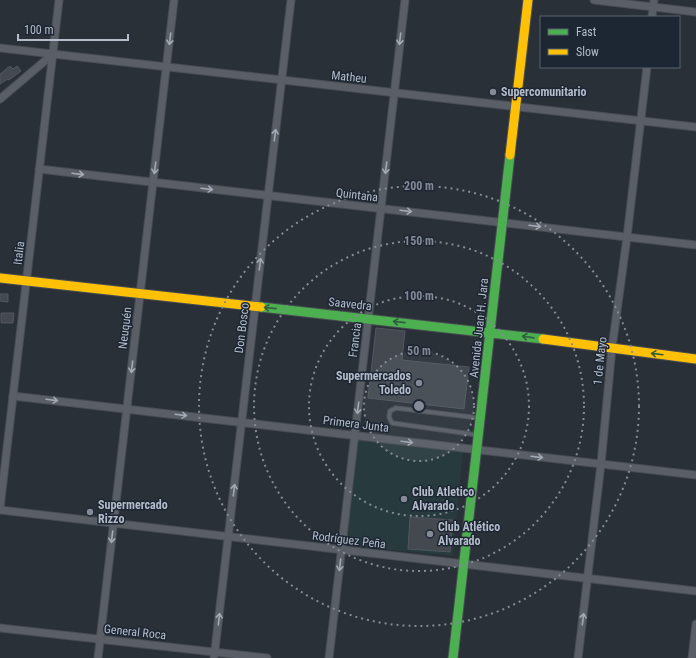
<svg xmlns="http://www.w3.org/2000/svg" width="696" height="658" font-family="'Roboto Condensed',sans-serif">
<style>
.green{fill:#273a3e}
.building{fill:#444950;stroke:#52575f}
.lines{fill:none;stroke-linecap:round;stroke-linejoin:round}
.lane-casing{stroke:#484c53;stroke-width:5.5}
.street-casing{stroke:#484c53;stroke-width:9}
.fast-casing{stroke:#484c53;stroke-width:11}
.slow-casing{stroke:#484c53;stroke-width:11}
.lane{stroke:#5a5e66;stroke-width:3.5}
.street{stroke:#5a5e66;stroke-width:7}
.fast{stroke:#4caf50;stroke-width:9}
.slow{stroke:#ffc107;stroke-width:9}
.oneway{stroke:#a2a9b5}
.oneway2{stroke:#305d3f}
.ring{fill:none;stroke:#848b96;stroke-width:2;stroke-dasharray:2 4}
.poi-dot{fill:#848b96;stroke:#1d2633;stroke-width:1.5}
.labels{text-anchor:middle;stroke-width:3;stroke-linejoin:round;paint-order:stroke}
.street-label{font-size:12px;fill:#b4bcc9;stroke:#1d2633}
.poi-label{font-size:12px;font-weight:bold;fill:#b4bcc9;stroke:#1d2633;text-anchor:start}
.centre{fill:#848b96;stroke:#1d2633;stroke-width:2}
.ring-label{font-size:12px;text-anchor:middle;font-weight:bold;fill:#848b96;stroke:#1d2633;stroke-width:3;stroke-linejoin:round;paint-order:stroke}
</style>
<rect width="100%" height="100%" fill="#2a3038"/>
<path class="green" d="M355,438L463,451L453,556L343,545Z"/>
<g class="building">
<path d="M10,66L13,69L17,66L21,71L9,80L8,79L0,84V74Z"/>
<path d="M0,294H8V302L0,301Z"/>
<path d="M1,313H14L13,323H1Z"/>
<path d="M376,328L405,331L402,360L469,367L464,409L368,398Z"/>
<path d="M410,517L453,520L450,552L408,549Z"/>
</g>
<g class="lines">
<defs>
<path id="lane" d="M478,435L392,423L389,417L390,411L396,408L479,418"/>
<g id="street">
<path d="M594,0L696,12"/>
<path d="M652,17L654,0"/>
<path d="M0,48L696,127"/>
<path d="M0,99L53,54"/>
<path d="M39,169L696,245"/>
<path d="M13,396L696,475"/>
<path d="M0,508L59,0"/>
<path d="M0,510L696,591"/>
<path d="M0,628L267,658"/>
<path d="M98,658L174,0"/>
<path d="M214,658L291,0"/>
<path d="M329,658L405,0"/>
<path d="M578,658L601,464L612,348L627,237L647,67"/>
<path d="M692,658L696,624"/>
</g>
<g id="fast">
<path d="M261,307L543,339"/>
<path d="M453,658L510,155"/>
</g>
<g id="slow">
<path d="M510,155L528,0"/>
<path d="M0,278L261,307"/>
<path d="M543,339L696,359"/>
</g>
</defs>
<use href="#lane" class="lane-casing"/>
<use href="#street" class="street-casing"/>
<use href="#fast" class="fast-casing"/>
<use href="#slow" class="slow-casing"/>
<use href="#lane" class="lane"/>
<use href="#street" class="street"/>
<use href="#fast" class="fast"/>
<use href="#slow" class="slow"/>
</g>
<defs><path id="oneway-shaft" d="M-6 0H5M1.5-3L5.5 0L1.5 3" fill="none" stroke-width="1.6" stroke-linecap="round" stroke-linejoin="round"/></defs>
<g class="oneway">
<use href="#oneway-shaft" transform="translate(170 39) rotate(97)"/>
<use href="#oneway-shaft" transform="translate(400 39) rotate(97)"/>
<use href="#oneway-shaft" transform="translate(275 135) rotate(-83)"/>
<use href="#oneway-shaft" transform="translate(155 168) rotate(97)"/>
<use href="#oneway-shaft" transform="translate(386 168) rotate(97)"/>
<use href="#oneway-shaft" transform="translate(78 174) rotate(7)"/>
<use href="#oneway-shaft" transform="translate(207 189) rotate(7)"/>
<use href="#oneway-shaft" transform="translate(406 211) rotate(7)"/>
<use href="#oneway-shaft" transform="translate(535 226) rotate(7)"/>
<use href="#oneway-shaft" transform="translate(260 264) rotate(-83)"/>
<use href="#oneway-shaft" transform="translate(132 367) rotate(97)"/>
<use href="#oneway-shaft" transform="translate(52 400) rotate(7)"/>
<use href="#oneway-shaft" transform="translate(358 408) rotate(97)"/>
<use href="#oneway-shaft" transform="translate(181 415) rotate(7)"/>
<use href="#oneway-shaft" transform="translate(407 442) rotate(7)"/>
<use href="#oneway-shaft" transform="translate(537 457) rotate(7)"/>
<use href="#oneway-shaft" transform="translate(234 490) rotate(-83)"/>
<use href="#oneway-shaft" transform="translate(112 537) rotate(97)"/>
<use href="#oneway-shaft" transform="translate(340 565) rotate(97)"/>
<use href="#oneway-shaft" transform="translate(219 619) rotate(-83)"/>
<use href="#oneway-shaft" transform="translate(583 619) rotate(-83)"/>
</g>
<g class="oneway2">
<use href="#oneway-shaft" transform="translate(270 308) rotate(-174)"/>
<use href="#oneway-shaft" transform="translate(399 322) rotate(-174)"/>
<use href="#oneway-shaft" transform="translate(528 337) rotate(-172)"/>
<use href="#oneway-shaft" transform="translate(657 354) rotate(-173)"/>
</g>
<circle cx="419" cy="406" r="55" fill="#848b96" fill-opacity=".12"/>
<g class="ring">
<circle cx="419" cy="406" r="55"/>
<circle cx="419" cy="406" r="110"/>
<circle cx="419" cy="406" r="165"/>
<circle cx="419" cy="406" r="220"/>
</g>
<g class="poi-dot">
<circle cx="493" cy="92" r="4"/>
<circle cx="419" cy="383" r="4"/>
<circle cx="404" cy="499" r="4"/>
<circle cx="90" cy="512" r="4"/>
<circle cx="430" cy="534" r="4"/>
</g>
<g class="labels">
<g class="street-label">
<text transform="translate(349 77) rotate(6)" y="4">Matheu</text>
<text transform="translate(357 195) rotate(7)" y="4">Quintana</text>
<text transform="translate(19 253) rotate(-83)" y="4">Italia</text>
<text transform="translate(350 304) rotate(6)" y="4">Saavedra</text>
<text transform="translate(125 328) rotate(-83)" y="4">Neuquén</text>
<text transform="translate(242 328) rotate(-83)" y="4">Don Bosco</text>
<text transform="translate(479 328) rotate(-84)" y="4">Avenida Juan H. Jara</text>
<text transform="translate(355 340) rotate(-83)" y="4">Francia</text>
<text transform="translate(600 361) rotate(-84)" y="4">1 de Mayo</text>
<text transform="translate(356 424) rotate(7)" y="4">Primera Junta</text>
<text transform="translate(349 540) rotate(7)" y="4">Rodríguez Peña</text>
<text transform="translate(135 632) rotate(6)" y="4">General Roca</text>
</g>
<g class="poi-label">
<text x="501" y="96">Supercomunitario</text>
<text x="411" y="380" text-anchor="end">Supermercados<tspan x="411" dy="14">Toledo</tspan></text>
<text x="412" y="496">Club Atletico<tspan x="412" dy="14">Alvarado</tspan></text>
<text x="98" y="509">Supermercado<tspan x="98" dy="14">Rizzo</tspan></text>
<text x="438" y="531">Club Atlético<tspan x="438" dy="14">Alvarado</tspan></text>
</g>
</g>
<circle cx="419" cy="406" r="6" class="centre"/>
<g class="ring-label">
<text x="419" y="190">200 m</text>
<text x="419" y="245">150 m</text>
<text x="419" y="300">100 m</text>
<text x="419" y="355">50 m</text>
</g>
<rect x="540" y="16" width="140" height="52" fill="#1d2633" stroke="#59626f"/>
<rect x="548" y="29" width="20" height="6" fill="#4caf50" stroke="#59626f"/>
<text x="576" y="36" font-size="12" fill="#b4bcc9">Fast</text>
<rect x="548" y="49" width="20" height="6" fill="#ffc107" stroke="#59626f"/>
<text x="576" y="56" font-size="12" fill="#b4bcc9">Slow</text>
<path d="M18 34v6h110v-6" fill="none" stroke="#b4bcc9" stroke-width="2"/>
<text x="24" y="34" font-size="12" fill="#b4bcc9" stroke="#1d2633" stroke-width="3" paint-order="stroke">100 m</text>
</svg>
